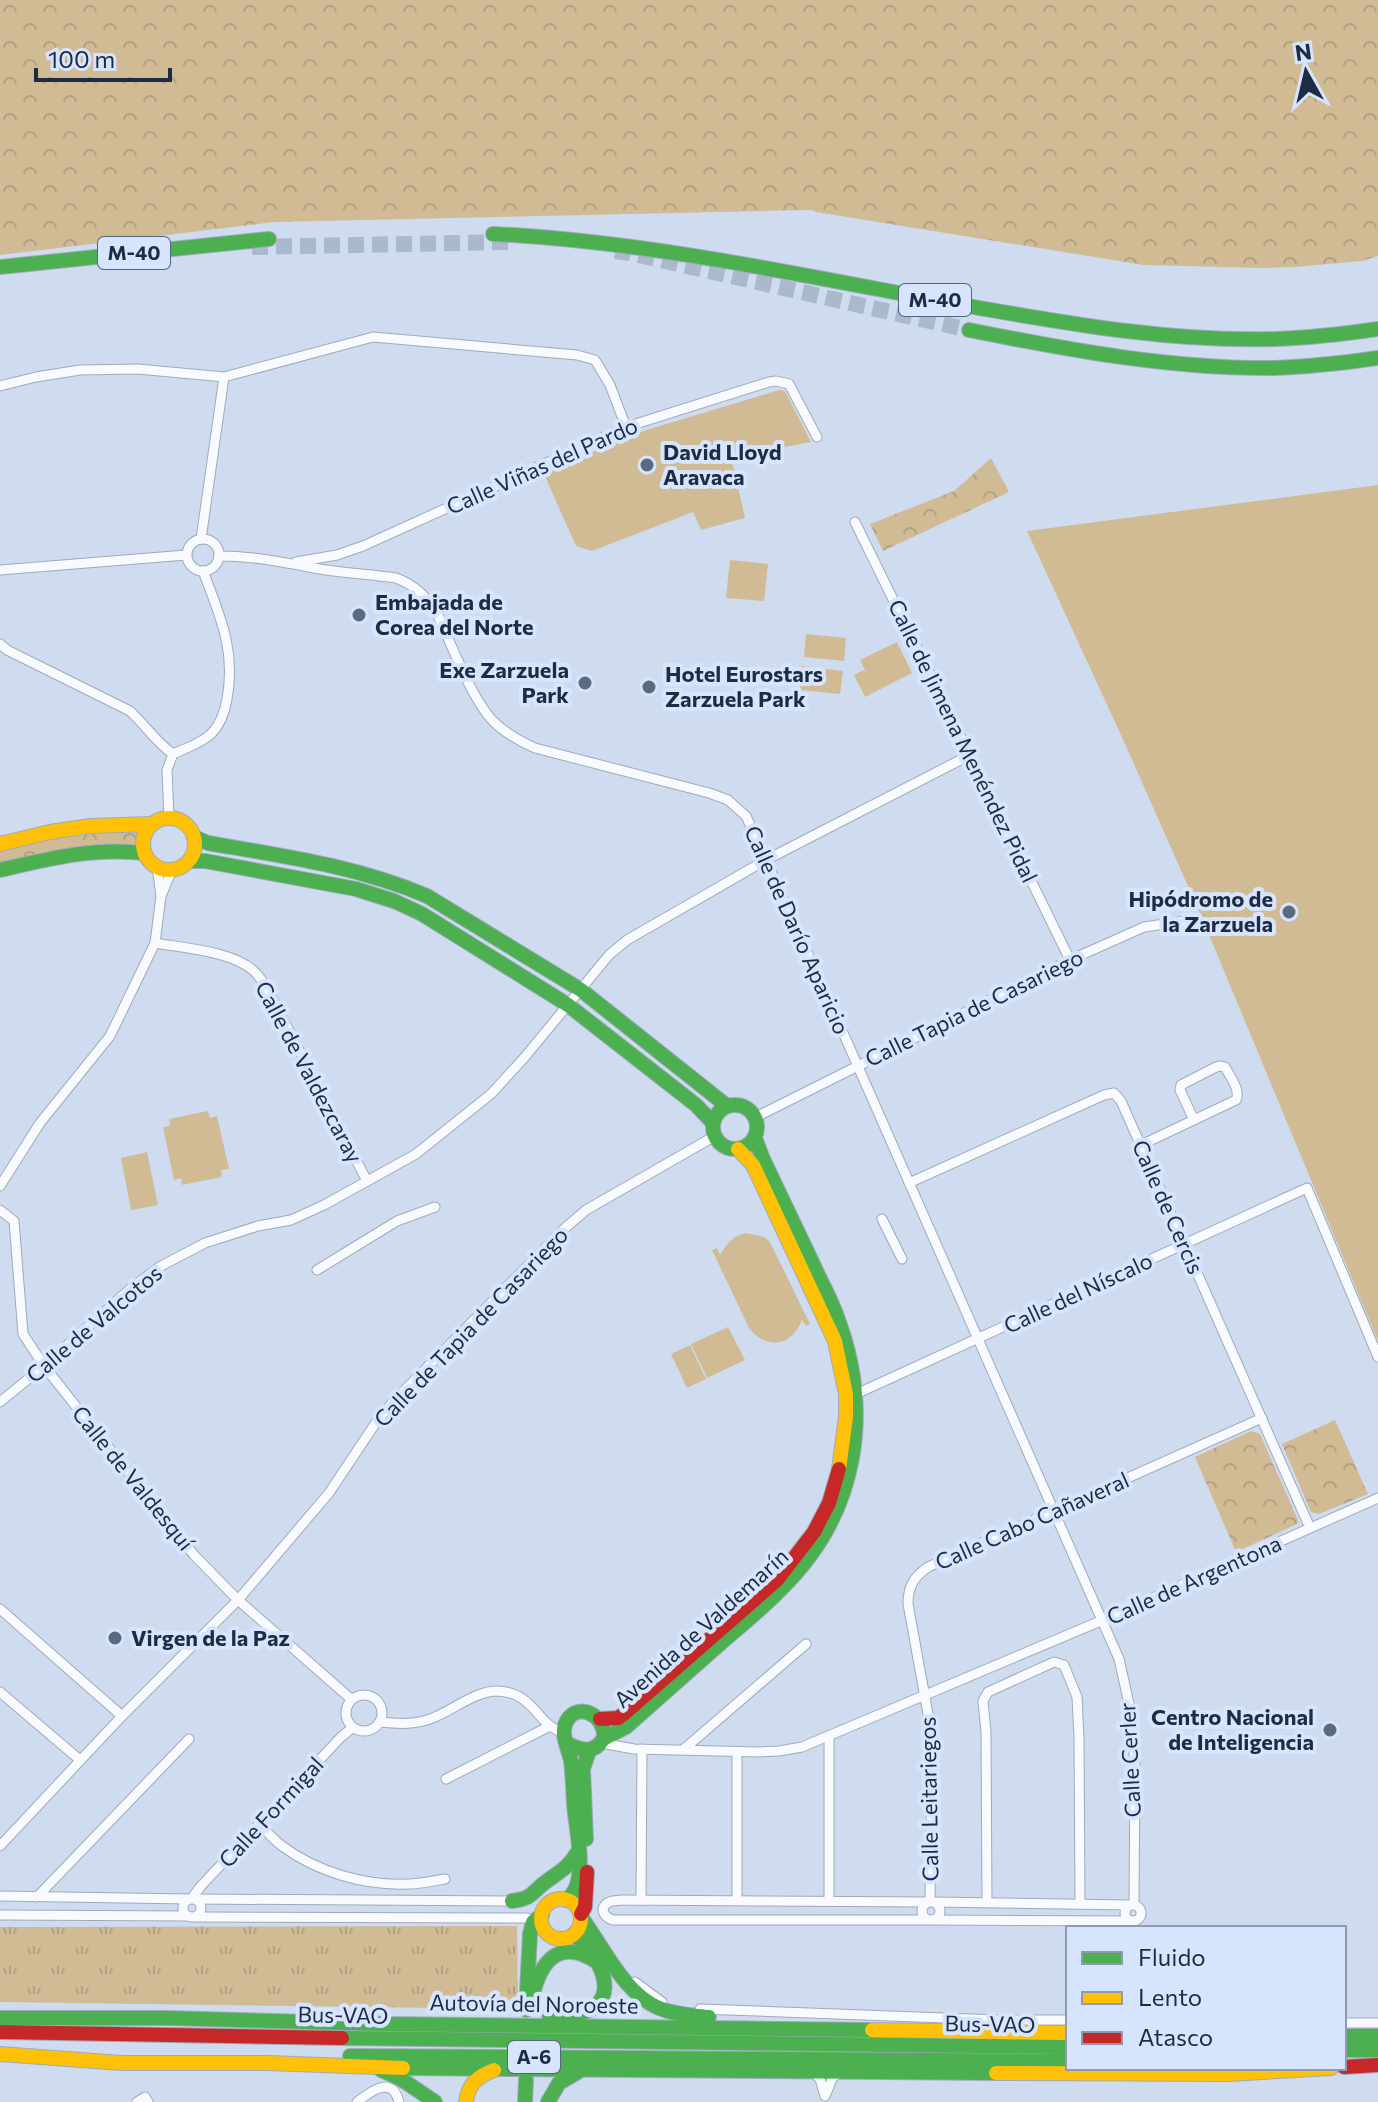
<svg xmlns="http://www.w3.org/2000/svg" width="1378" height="2102" font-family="Commissioner,sans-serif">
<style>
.grass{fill:url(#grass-tufts)}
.forest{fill:url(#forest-crowns)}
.garden{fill:#d0bb95}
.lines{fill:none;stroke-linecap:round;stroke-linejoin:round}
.highway-tunnel{stroke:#abb9cc;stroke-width:16;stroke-dasharray:16 8;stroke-linecap:butt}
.street-casing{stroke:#9eaabc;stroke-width:11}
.fast-casing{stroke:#9eaabc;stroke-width:16}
.slow-casing{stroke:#9eaabc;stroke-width:16}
.jam-casing{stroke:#9eaabc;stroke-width:16}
.street{stroke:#f8fafd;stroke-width:9}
.fast{stroke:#4caf50;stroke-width:14}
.slow{stroke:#ffc107;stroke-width:14}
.jam{stroke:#c62828;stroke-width:14}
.poi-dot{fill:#5b6a7f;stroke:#d6e5fd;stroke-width:3}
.labels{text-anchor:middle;stroke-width:8;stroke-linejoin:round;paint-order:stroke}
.shield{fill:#d6e5fd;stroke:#54647a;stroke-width:2}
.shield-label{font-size:20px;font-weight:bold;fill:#1d2c42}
.poi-label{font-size:22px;font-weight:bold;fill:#1d2c42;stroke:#d6e5fd;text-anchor:start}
.street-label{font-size:22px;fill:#1d2c42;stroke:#d6e5fd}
</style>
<defs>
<pattern id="grass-tufts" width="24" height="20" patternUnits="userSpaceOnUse" patternTransform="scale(2)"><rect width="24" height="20" fill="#d0bb95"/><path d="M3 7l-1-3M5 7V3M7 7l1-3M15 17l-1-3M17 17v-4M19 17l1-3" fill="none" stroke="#b2a182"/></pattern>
<pattern id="forest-crowns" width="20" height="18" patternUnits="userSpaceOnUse" patternTransform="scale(2)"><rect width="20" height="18" fill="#d0bb95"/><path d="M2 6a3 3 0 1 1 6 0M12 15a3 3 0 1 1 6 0" fill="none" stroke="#b2a182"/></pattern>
</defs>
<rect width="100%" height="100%" fill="#cfdcef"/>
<path class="grass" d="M517,1926L518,2009L0,2002V1927Z"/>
<g class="forest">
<path d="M0,0H1378V256L1362,261L1294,267L1262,268L1144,265L816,212L811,210L274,222L0,255Z"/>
<path d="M991,458L1009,492L883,551L870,524L954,491Z"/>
<path d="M117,831L141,832L140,844H116L0,864V851L49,840Z"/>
<path d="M1335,1420L1368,1494L1319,1514L1311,1512L1282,1444Z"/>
<path d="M1251,1431L1260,1434L1298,1520L1297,1524L1236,1552L1195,1457Z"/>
</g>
<g class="garden">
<path d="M779,390L785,391L811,442L731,457L745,518L701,530L693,512L592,551L576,546L544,474L630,435Z"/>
<path d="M1378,485V1341L1202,918L1126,746L1027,531Z"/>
<path d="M730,560L768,564L764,601L726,598Z"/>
<path d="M806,634L846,638L844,661L804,657Z"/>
<path d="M897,642L912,673L865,697L854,675L864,670L868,677L860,660Z"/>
<path d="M802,666L843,671L840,694L800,690Z"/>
<path d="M208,1111L210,1118L217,1116L229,1169L221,1170L222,1177L182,1185L181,1178L174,1180L163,1127L170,1126L169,1119Z"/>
<path d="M147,1152L158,1205L131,1210L121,1158Z"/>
<path d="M746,1233L764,1237L770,1242L810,1324L806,1326L802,1320C792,1346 767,1351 749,1328L712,1250L717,1248L720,1255C727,1243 733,1236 746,1233Z"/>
<path d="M728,1327L745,1360L707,1378L691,1344Z"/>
<path d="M690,1345L706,1379L687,1388L671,1354Z"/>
</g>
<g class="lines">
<g class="highway-tunnel">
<path d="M252,247L509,242"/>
<path d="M615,251L630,253L969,330"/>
</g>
<defs>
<g id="street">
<path d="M0,386L36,377L80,370L138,369L224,377L373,337L577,355L595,360L610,385L626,427"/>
<path d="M855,522L1070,960"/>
<circle cx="203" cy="555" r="16"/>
<path d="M201,539L224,377"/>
<path d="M219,556C252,556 282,562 314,568C341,573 368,574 396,578C414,585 425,595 436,611C450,641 471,698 493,721C505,733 519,741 535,748L709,793L728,800L746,816L845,1037L1119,1659L1132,1717L1135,1768L1134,1904"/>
<path d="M296,562L337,555L363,546L626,427L769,382L776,381L789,384L817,437"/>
<path d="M0,570L186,555"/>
<path d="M0,644L7,650L130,711C145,725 156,742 173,754"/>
<path d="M169,818L167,770L173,754C186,748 200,744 211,734C220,725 225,711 227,699C236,650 220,616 203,571"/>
<path d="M157,867L161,896"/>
<path d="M155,943C183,948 232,951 254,971C262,979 267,988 272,998L367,1181"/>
<path d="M756,1117L1070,960L1144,927L1199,919"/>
<path d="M1141,1145L1236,1100C1241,1090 1230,1077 1225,1067L1221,1066L1216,1067L1181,1085L1180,1090L1194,1120"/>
<path d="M909,1183L1104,1095L1114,1093L1121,1101L1310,1528"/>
<path d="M0,1186L40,1123L110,1036L155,943L161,896L172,870"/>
<path d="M0,1210L14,1221L23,1334L44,1366L194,1555L238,1600L351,1699"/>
<path d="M882,1219L902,1259"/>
<path d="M317,1270L397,1221L435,1207"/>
<path d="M856,1394L1307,1188L1378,1357"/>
<path d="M0,1402L44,1366L131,1288L161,1266L205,1243L258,1226L291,1220L324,1205L416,1154L491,1094L524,1058L609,955L627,940L766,860L970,755"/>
<path d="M0,1609L122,1716"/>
<path d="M0,1692L80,1760"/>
<circle cx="364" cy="1713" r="18"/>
<path d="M380,1722C399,1724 417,1725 435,1717C454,1709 476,1691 497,1691C535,1692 538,1727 563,1732"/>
<path d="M601,1743L634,1749L758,1752L779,1751L802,1747L1103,1620L1378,1498"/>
<path d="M684,1749L806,1644"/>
<path d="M737,1752V1900"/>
<path d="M446,1779L550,1726"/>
<path d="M259,1824C266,1831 274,1840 282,1846C317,1872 365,1886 408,1884C420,1884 433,1881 445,1879"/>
<path d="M0,1846L122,1716L238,1600L329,1493L377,1421L393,1402L564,1229L586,1210L715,1136"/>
<path d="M0,1896L189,1899"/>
<path d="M37,1897L189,1739"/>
<path d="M192,1898L201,1886L341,1737L352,1728"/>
<circle cx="192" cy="1908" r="9"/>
<path d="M195,1899L512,1901"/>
<path d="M641,1900L642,1749"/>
<path d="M829,1901V1737"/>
<path d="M930,1901L932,1768L930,1725L908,1604C908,1586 914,1577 928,1567L1262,1418"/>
<circle cx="931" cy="1911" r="9"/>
<path d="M928,1902L622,1900C617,1901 610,1900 606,1904C599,1911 606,1918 613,1920H928"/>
<path d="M933,1902L1131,1905"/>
<path d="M987,1902L986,1732L983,1701L988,1692L1054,1662L1064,1665L1077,1697L1079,1737L1080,1903"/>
<circle cx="1133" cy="1913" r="8"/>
<path d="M0,1915L188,1916"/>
<path d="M195,1917L515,1918H527L533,1922"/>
<path d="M934,1920L1133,1921"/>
<path d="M635,1982L662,2002"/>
<path d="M700,2009L999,2020H1068"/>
<path d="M1344,2023H1378"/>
<path d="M813,2072L820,2079L825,2096L833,2077L840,2073"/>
<path d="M137,2102L145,2097L148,2102"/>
<path d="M357,2102C371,2091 392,2075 399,2102"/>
</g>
<g id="fast">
<path d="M493,234C657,242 818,279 979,308C1077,325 1176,342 1275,339C1310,338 1344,334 1378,329"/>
<path d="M0,267L269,239"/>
<path d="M969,330C1069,350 1171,369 1274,368C1309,367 1343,363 1378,358"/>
<path d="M194,837L208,843C283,856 357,866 427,896L581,990L727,1106"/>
<path d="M189,861H205L356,889L394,901L422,914L568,1005L696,1105L713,1123"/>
<path d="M0,870C48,859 94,847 144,853"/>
<circle cx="735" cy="1127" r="22"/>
<path d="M603,1739L626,1727C658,1699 690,1670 722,1642C742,1625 763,1608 781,1589C858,1514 874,1412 836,1314C830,1297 820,1280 813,1264C796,1229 780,1194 763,1159L755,1138"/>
<path d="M586,1839L583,1769L589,1751"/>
<path d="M567,1900C572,1895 575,1891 577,1885C584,1860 576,1829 574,1804C573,1790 573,1776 571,1761C569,1750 561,1736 565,1725C574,1700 605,1713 604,1737C596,1754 582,1751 568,1744"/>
<path d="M512,1901C535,1898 531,1892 547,1881C559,1872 569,1867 577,1853"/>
<path d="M581,1917C603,1946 624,1994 659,2008C675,2015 692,2015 709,2017"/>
<path d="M534,1990C544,1955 564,1940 597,1962"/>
<path d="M526,2010L530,1934L533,1922L542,1915"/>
<path d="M549,2015C559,2015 570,2016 581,2013C626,2000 597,1953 574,1934"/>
<path d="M0,2018H167L384,2024L872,2030"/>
<path d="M1344,2036H1378"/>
<path d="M342,2038L1068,2047"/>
<path d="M1344,2050H1378"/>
<path d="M350,2056L1068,2061"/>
<path d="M403,2068L996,2073"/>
<path d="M381,2070L401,2079L435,2102"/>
<path d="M525,2102L526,2080"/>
<path d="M548,2102L559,2083L578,2072"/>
</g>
<g id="slow">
<circle cx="169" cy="844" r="26"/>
<path d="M0,844L50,832L91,826L152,824"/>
<path d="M738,1149L753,1165L835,1341L846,1394V1417L839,1469"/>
<circle cx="561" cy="1919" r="20"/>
<path d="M872,2030L1068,2033"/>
<path d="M0,2054L122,2063H268L403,2068"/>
<path d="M996,2073L1228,2074L1331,2068"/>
<path d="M466,2102C468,2084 478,2076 494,2070"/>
</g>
<g id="jam">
<path d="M600,1719L618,1718L625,1713L777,1580L814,1532L829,1503L839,1469"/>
<path d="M581,1914L585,1907L587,1872"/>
<path d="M0,2032L342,2038"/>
<path d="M1344,2067L1378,2065"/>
</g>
</defs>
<use href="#street" class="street-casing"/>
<use href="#fast" class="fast-casing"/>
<use href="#slow" class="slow-casing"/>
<use href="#jam" class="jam-casing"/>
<use href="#street" class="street"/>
<use href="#fast" class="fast"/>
<use href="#slow" class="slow"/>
<use href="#jam" class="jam"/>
</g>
<g class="poi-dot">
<circle cx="647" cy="465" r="8"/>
<circle cx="359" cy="615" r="8"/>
<circle cx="585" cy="683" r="8"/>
<circle cx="649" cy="687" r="8"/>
<circle cx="1289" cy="912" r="8"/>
<circle cx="115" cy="1638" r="8"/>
<circle cx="1330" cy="1730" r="8"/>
</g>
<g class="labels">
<g class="shield">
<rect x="98" y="237" width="72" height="32" rx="6"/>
<rect x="899" y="284" width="72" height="32" rx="6"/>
<rect x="508" y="2041" width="52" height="32" rx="6"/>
</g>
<g class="shield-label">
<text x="134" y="260">M-40</text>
<text x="935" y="307">M-40</text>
<text x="534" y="2064">A-6</text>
</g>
<g class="poi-label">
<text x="663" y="460">David Lloyd<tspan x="663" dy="25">Aravaca</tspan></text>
<text x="375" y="610">Embajada de<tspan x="375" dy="25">Corea del Norte</tspan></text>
<text x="569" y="678" text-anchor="end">Exe Zarzuela<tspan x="569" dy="25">Park</tspan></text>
<text x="665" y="682">Hotel Eurostars<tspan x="665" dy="25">Zarzuela Park</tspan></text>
<text x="1273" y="907" text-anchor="end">Hipódromo de<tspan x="1273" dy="25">la Zarzuela</tspan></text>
<text x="131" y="1646">Virgen de la Paz</text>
<text x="1314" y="1725" text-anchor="end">Centro Nacional<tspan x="1314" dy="25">de Inteligencia</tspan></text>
</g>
<g class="street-label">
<text transform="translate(542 466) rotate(-24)" y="8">Calle Viñas del Pardo</text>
<text transform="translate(963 741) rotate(64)" y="8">Calle de Jimena Menéndez Pidal</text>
<text transform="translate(797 930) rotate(66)" y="8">Calle de Darío Aparicio</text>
<text transform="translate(974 1008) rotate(-26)" y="8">Calle Tapia de Casariego</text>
<text transform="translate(309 1072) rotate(62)" y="8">Calle de Valdezcaray</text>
<text transform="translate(1168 1207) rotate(66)" y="8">Calle de Cercis</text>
<text transform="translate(1078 1293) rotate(-25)" y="8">Calle del Níscalo</text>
<text transform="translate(94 1324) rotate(-40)" y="8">Calle de Valcotos</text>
<text transform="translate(471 1327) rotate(-46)" y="8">Calle de Tapia de Casariego</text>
<text transform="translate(133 1478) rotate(51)" y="8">Calle de Valdesquí</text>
<text transform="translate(1032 1521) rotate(-24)" y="8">Calle Cabo Cañaveral</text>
<text transform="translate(1194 1580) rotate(-24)" y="8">Calle de Argentona</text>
<text transform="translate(701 1628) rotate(-42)" y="8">Avenida de Valdemarín</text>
<text transform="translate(1130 1760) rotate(-93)" y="8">Calle Cerler</text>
<text transform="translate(929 1799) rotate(-91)" y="8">Calle Leitariegos</text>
<text transform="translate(271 1812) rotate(-47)" y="8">Calle Formigal</text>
<text transform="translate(534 2004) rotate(1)" y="8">Autovía del Noroeste</text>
<text transform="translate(343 2015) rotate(1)" y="8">Bus-VAO</text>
<text transform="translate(990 2024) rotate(1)" y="8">Bus-VAO</text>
</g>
</g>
<rect x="1066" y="1926" width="280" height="144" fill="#d6e5fd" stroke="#8c9bb2" stroke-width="2"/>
<rect x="1082" y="1952" width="40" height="12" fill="#4caf50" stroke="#8c9bb2" stroke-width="2"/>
<text x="1138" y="1966" font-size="24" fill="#1d2c42">Fluido</text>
<rect x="1082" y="1992" width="40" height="12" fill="#ffc107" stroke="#8c9bb2" stroke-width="2"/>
<text x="1138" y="2006" font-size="24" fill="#1d2c42">Lento</text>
<rect x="1082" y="2032" width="40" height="12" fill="#c62828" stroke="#8c9bb2" stroke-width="2"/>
<text x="1138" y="2046" font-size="24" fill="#1d2c42">Atasco</text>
<g transform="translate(1306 72) rotate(352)" stroke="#d6e5fd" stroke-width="6" paint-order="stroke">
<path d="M0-6L14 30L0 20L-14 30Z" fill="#1d2c42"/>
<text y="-12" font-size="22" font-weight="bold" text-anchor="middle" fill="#1d2c42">N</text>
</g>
<path d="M36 68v12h134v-12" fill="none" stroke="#1d2c42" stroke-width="4"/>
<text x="48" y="68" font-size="24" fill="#1d2c42" stroke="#d6e5fd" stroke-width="6" paint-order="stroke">100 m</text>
</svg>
